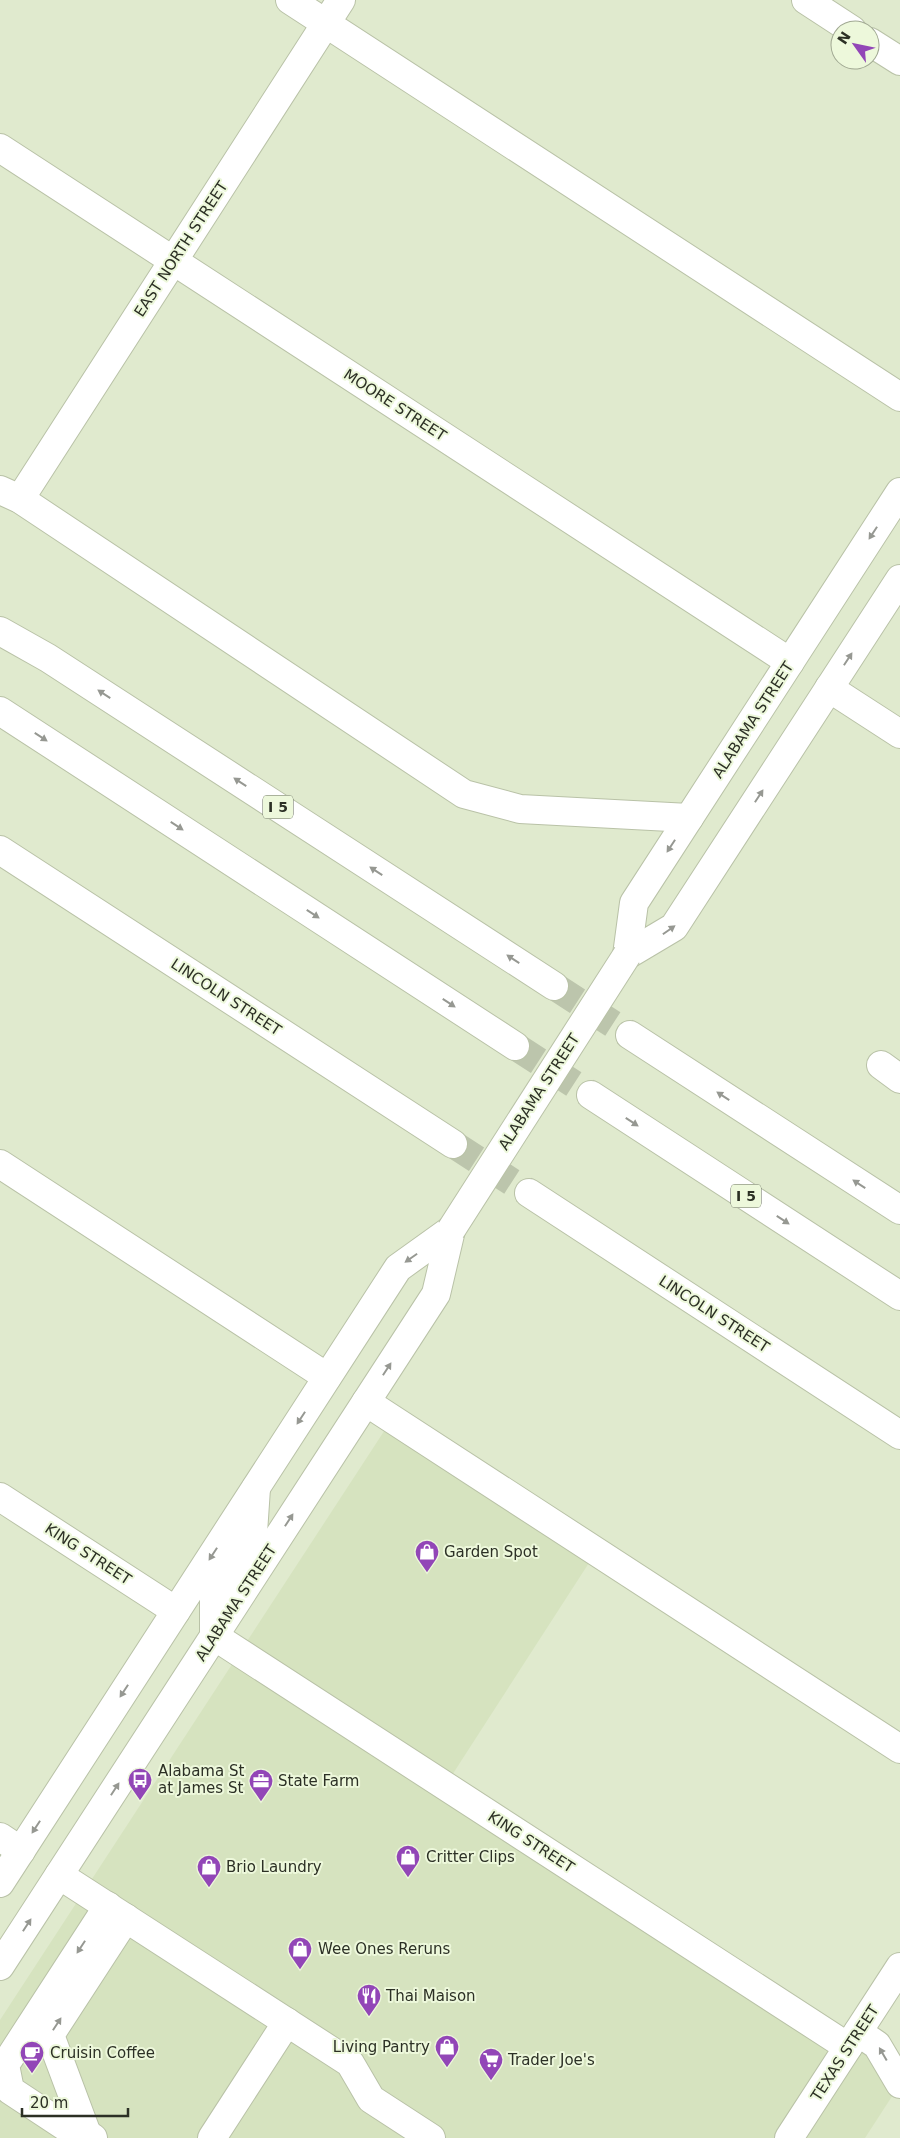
<svg xmlns="http://www.w3.org/2000/svg" width="900" height="2138" font-family="'DejaVu Sans',sans-serif">
<style>
.built{fill:#d6e3bf}
.lines{fill:none;stroke-linecap:round;stroke-linejoin:round}
.minor-tunnel{stroke:#bcc5ac;stroke-width:28;stroke-dasharray:28 14;stroke-linecap:butt}
.highway-tunnel{stroke:#bcc5ac;stroke-width:28;stroke-dasharray:28 14;stroke-linecap:butt}
.minor-casing{stroke:#b9c2a7;stroke-width:30}
.major-casing{stroke:#b9c2a7;stroke-width:30}
.highway-casing{stroke:#b9c2a7;stroke-width:30}
.minor{stroke:#fff;stroke-width:28}
.major{stroke:#fff;stroke-width:28}
.highway{stroke:#fff;stroke-width:28}
.major-bridge-casing{stroke:#b9c2a7;stroke-width:30;stroke-linecap:butt}
.major-bridge{stroke:#fff;stroke-width:28}
.oneway{fill:#969892}
.labels{text-anchor:middle;stroke-width:4;stroke-linejoin:round;paint-order:stroke}
.shield{fill:#edf8db;stroke:#666c5c;stroke-width:1}
.shield-label{font-size:14px;font-weight:bold;fill:#2c3025}
.street-label{font-size:15px;fill:#2c3025;stroke:#edf8db}
.poi-label{font-size:15px;fill:#2c3025;stroke:#edf8db;text-anchor:start}
</style>
<rect width="100%" height="100%" fill="#e0eace"/>
<path class="built" d="M392,1419L596,1552L445,1786L848,2047L858,2032L900,2084L865,2138H0V2020Z"/>
<g class="lines">
<path class="minor-tunnel" d="M453,1144L529,1193"/>
<g class="highway-tunnel">
<path d="M554,986L630,1035"/>
<path d="M515,1046L591,1095"/>
</g>
<defs>
<g id="minor">
<path d="M290,0L900,397"/>
<path d="M806,0L852,30"/>
<path d="M870,42L900,61"/>
<path d="M0,148L790,662"/>
<path d="M0,490L20,499L464,794L520,809L689,818"/>
<path d="M20,499L341,0"/>
<path d="M829,688L900,734"/>
<path d="M0,850L453,1144"/>
<path d="M881,1065L900,1079"/>
<path d="M0,1164L327,1377"/>
<path d="M529,1193L900,1435"/>
<path d="M366,1402L900,1749"/>
<path d="M0,1497L176,1611"/>
<path d="M214,1636L848,2047"/>
<path d="M0,1837L21,1851"/>
<path d="M59,1875L350,2063L371,2099L431,2138"/>
<path d="M858,2032L877,2045L900,2084"/>
<path d="M87,2134L50,2035L126,1918"/>
<path d="M93,2138L87,2134L75,2133L10,2090L5,2065L108,1906"/>
<path d="M212,2138L287,2022"/>
<path d="M789,2138L900,1967"/>
</g>
<g id="major">
<path d="M627,955L634,903L900,492"/>
<path d="M627,955L674,927L900,579"/>
<path d="M214,1636V1599L253,1533L256,1488"/>
<path d="M0,1883L398,1268L451,1230"/>
<path d="M0,1966L436,1294L451,1230"/>
</g>
<g id="highway">
<path d="M0,631L48,658L554,986"/>
<path d="M0,711L515,1046"/>
<path d="M630,1035L900,1210"/>
<path d="M591,1095L900,1296"/>
</g>
</defs>
<use href="#minor" class="minor-casing"/>
<use href="#major" class="major-casing"/>
<use href="#highway" class="highway-casing"/>
<use href="#minor" class="minor"/>
<use href="#major" class="major"/>
<use href="#highway" class="highway"/>
<defs>
<path id="major-bridge" d="M451,1230L627,955"/>
</defs>
<use href="#major-bridge" class="major-bridge-casing"/>
<use href="#major-bridge" class="major-bridge"/>
</g>
<defs><path id="oneway-solid" d="M-6-.8H1V-3.2L6.5 0L1 3.2V.8H-6Z" transform="scale(1.25)"/></defs>
<g class="oneway">
<use href="#oneway-solid" transform="translate(873 533) rotate(123)"/>
<use href="#oneway-solid" transform="translate(848 659) rotate(-57)"/>
<use href="#oneway-solid" transform="translate(104 694) rotate(-147)"/>
<use href="#oneway-solid" transform="translate(41 737) rotate(33)"/>
<use href="#oneway-solid" transform="translate(240 782) rotate(-147)"/>
<use href="#oneway-solid" transform="translate(759 796) rotate(-57)"/>
<use href="#oneway-solid" transform="translate(177 826) rotate(33)"/>
<use href="#oneway-solid" transform="translate(671 846) rotate(123)"/>
<use href="#oneway-solid" transform="translate(376 871) rotate(-147)"/>
<use href="#oneway-solid" transform="translate(313 914) rotate(33)"/>
<use href="#oneway-solid" transform="translate(669 930) rotate(-35)"/>
<use href="#oneway-solid" transform="translate(513 959) rotate(-147)"/>
<use href="#oneway-solid" transform="translate(449 1003) rotate(33)"/>
<use href="#oneway-solid" transform="translate(723 1096) rotate(-147)"/>
<use href="#oneway-solid" transform="translate(632 1122) rotate(33)"/>
<use href="#oneway-solid" transform="translate(859 1184) rotate(-147)"/>
<use href="#oneway-solid" transform="translate(783 1220) rotate(33)"/>
<use href="#oneway-solid" transform="translate(411 1258) rotate(145)"/>
<use href="#oneway-solid" transform="translate(387 1369) rotate(-57)"/>
<use href="#oneway-solid" transform="translate(301 1418) rotate(123)"/>
<use href="#oneway-solid" transform="translate(289 1520) rotate(-57)"/>
<use href="#oneway-solid" transform="translate(213 1554) rotate(123)"/>
<use href="#oneway-solid" transform="translate(124 1691) rotate(123)"/>
<use href="#oneway-solid" transform="translate(115 1789) rotate(-57)"/>
<use href="#oneway-solid" transform="translate(36 1827) rotate(123)"/>
<use href="#oneway-solid" transform="translate(27 1925) rotate(-57)"/>
<use href="#oneway-solid" transform="translate(81 1947) rotate(123)"/>
<use href="#oneway-solid" transform="translate(57 2024) rotate(-57)"/>
<use href="#oneway-solid" transform="translate(883 2054) rotate(-120)"/>
</g>
<defs>
<symbol id="shop-pin" viewBox="-11 -11 22 30"><path d="M0 17L-7.5 6A9.5 9.5 0 1 1 7.5 6Z" fill="#9246b7" stroke="#edf8db"/><path d="M-5-2.5h2.3a2.7 3.5 0 0 1 5.4 0H5L5.5 6h-11ZM-1.5-2.5h3a1.5 2.3 0 0 0-3 0Z" fill="#fff"/></symbol>
<symbol id="bus-pin" viewBox="-11 -11 22 30"><path d="M0 17L-7.5 6A9.5 9.5 0 1 1 7.5 6Z" fill="#9246b7" stroke="#edf8db"/><path d="M-5-6H5V4H4V6H2V4H-2V6H-4V4H-5ZM-3.5-4V0h7V-4ZM-3.5 1.2v1.5H-2V1.2ZM2 1.2v1.5H3.5V1.2Z" fill="#fff"/></symbol>
<symbol id="office-pin" viewBox="-11 -11 22 30"><path d="M0 17L-7.5 6A9.5 9.5 0 1 1 7.5 6Z" fill="#9246b7" stroke="#edf8db"/><path d="M-6-3h4V-5.5h4V-3h4V5H-6ZM-1-4.5V-3h2v-1.5ZM-6 0V1H6V0Z" fill="#fff"/></symbol>
<symbol id="restaurant-pin" viewBox="-11 -11 22 30"><path d="M0 17L-7.5 6A9.5 9.5 0 1 1 7.5 6Z" fill="#9246b7" stroke="#edf8db"/><path d="M-5-6h1v4h1v-4h1v4h1v-4h1v5L-1.5 .5V6h-2V.5L-5-1ZM5-6V6H3V1.5H1.5Q1.5-4 5-6Z" fill="#fff"/></symbol>
<symbol id="cafe-pin" viewBox="-11 -11 22 30"><path d="M0 17L-7.5 6A9.5 9.5 0 1 1 7.5 6Z" fill="#9246b7" stroke="#edf8db"/><path d="M-5.5-4.5H6V0H3Q3 3.5 0 3.5H-2.5Q-5.5 3.5-5.5 0ZM3-3.2v2h1.7v-2ZM-6 4.5H4V6H-6Z" fill="#fff"/></symbol>
<symbol id="supermarket-pin" viewBox="-11 -11 22 30"><path d="M0 17L-7.5 6A9.5 9.5 0 1 1 7.5 6Z" fill="#9246b7" stroke="#edf8db"/><path d="M-6-5.5h2.5l.6 2H6L4.5 2H-2.5L-4.4-4H-6ZM-1.5 3.2a1.3 1.3 0 1 0 .1 0ZM3 3.2a1.3 1.3 0 1 0 .1 0Z" fill="#fff"/></symbol>
</defs>
<g fill-rule="evenodd">
<use href="#shop-pin" x="413" y="1538" width="28" height="38"/>
<use href="#bus-pin" x="126" y="1766" width="28" height="38"/>
<use href="#office-pin" x="247" y="1767" width="28" height="38"/>
<use href="#shop-pin" x="394" y="1843" width="28" height="38"/>
<use href="#shop-pin" x="195" y="1853" width="28" height="38"/>
<use href="#shop-pin" x="286" y="1935" width="28" height="38"/>
<use href="#restaurant-pin" x="355" y="1982" width="28" height="38"/>
<use href="#shop-pin" x="433" y="2033" width="28" height="38"/>
<use href="#cafe-pin" x="18" y="2039" width="28" height="38"/>
<use href="#supermarket-pin" x="477" y="2046" width="28" height="38"/>
</g>
<g class="labels">
<g class="shield">
<rect x="263" y="795.5" width="30" height="23" rx="4"/>
<rect x="731" y="1184.5" width="30" height="23" rx="4"/>
</g>
<g class="shield-label">
<text x="278" y="812">I 5</text>
<text x="746" y="1201">I 5</text>
</g>
<g class="street-label">
<text transform="translate(181 249) rotate(-57)" y="5">EAST NORTH STREET</text>
<text transform="translate(395 405) rotate(33)" y="5">MOORE STREET</text>
<text transform="translate(753 720) rotate(-57)" y="5">ALABAMA STREET</text>
<text transform="translate(226 997) rotate(33)" y="5">LINCOLN STREET</text>
<text transform="translate(539 1092) rotate(-57)" y="5">ALABAMA STREET</text>
<text transform="translate(714 1314) rotate(33)" y="5">LINCOLN STREET</text>
<text transform="translate(88 1554) rotate(33)" y="5">KING STREET</text>
<text transform="translate(236 1603) rotate(-57)" y="5">ALABAMA STREET</text>
<text transform="translate(531 1842) rotate(33)" y="5">KING STREET</text>
<text transform="translate(845 2053) rotate(-57)" y="5">TEXAS STREET</text>
</g>
<g class="poi-label">
<text x="444" y="1557">Garden Spot</text>
<text x="158" y="1776">Alabama St<tspan x="158" dy="17">at James St</tspan></text>
<text x="278" y="1786">State Farm</text>
<text x="426" y="1862">Critter Clips</text>
<text x="226" y="1872">Brio Laundry</text>
<text x="318" y="1954">Wee Ones Reruns</text>
<text x="386" y="2001">Thai Maison</text>
<text x="430" y="2052" text-anchor="end">Living Pantry</text>
<text x="50" y="2058">Cruisin Coffee</text>
<text x="508" y="2065">Trader Joe's</text>
</g>
</g>
<g transform="translate(855 45) rotate(303)"><circle r="24" fill="#edf8db" stroke="#a0a892"/>
<path d="M0-4L9 19L0 12L-9 19Z" fill="#9246b7"/>
<text y="-8" font-size="14" font-weight="bold" text-anchor="middle" fill="#2c3025">N</text>
</g>
<path d="M22 2108v8h106v-8" fill="none" stroke="#2c3025" stroke-width="2.5"/>
<text x="30" y="2108" font-size="15" fill="#2c3025" stroke="#edf8db" stroke-width="4" paint-order="stroke">20 m</text>
</svg>
